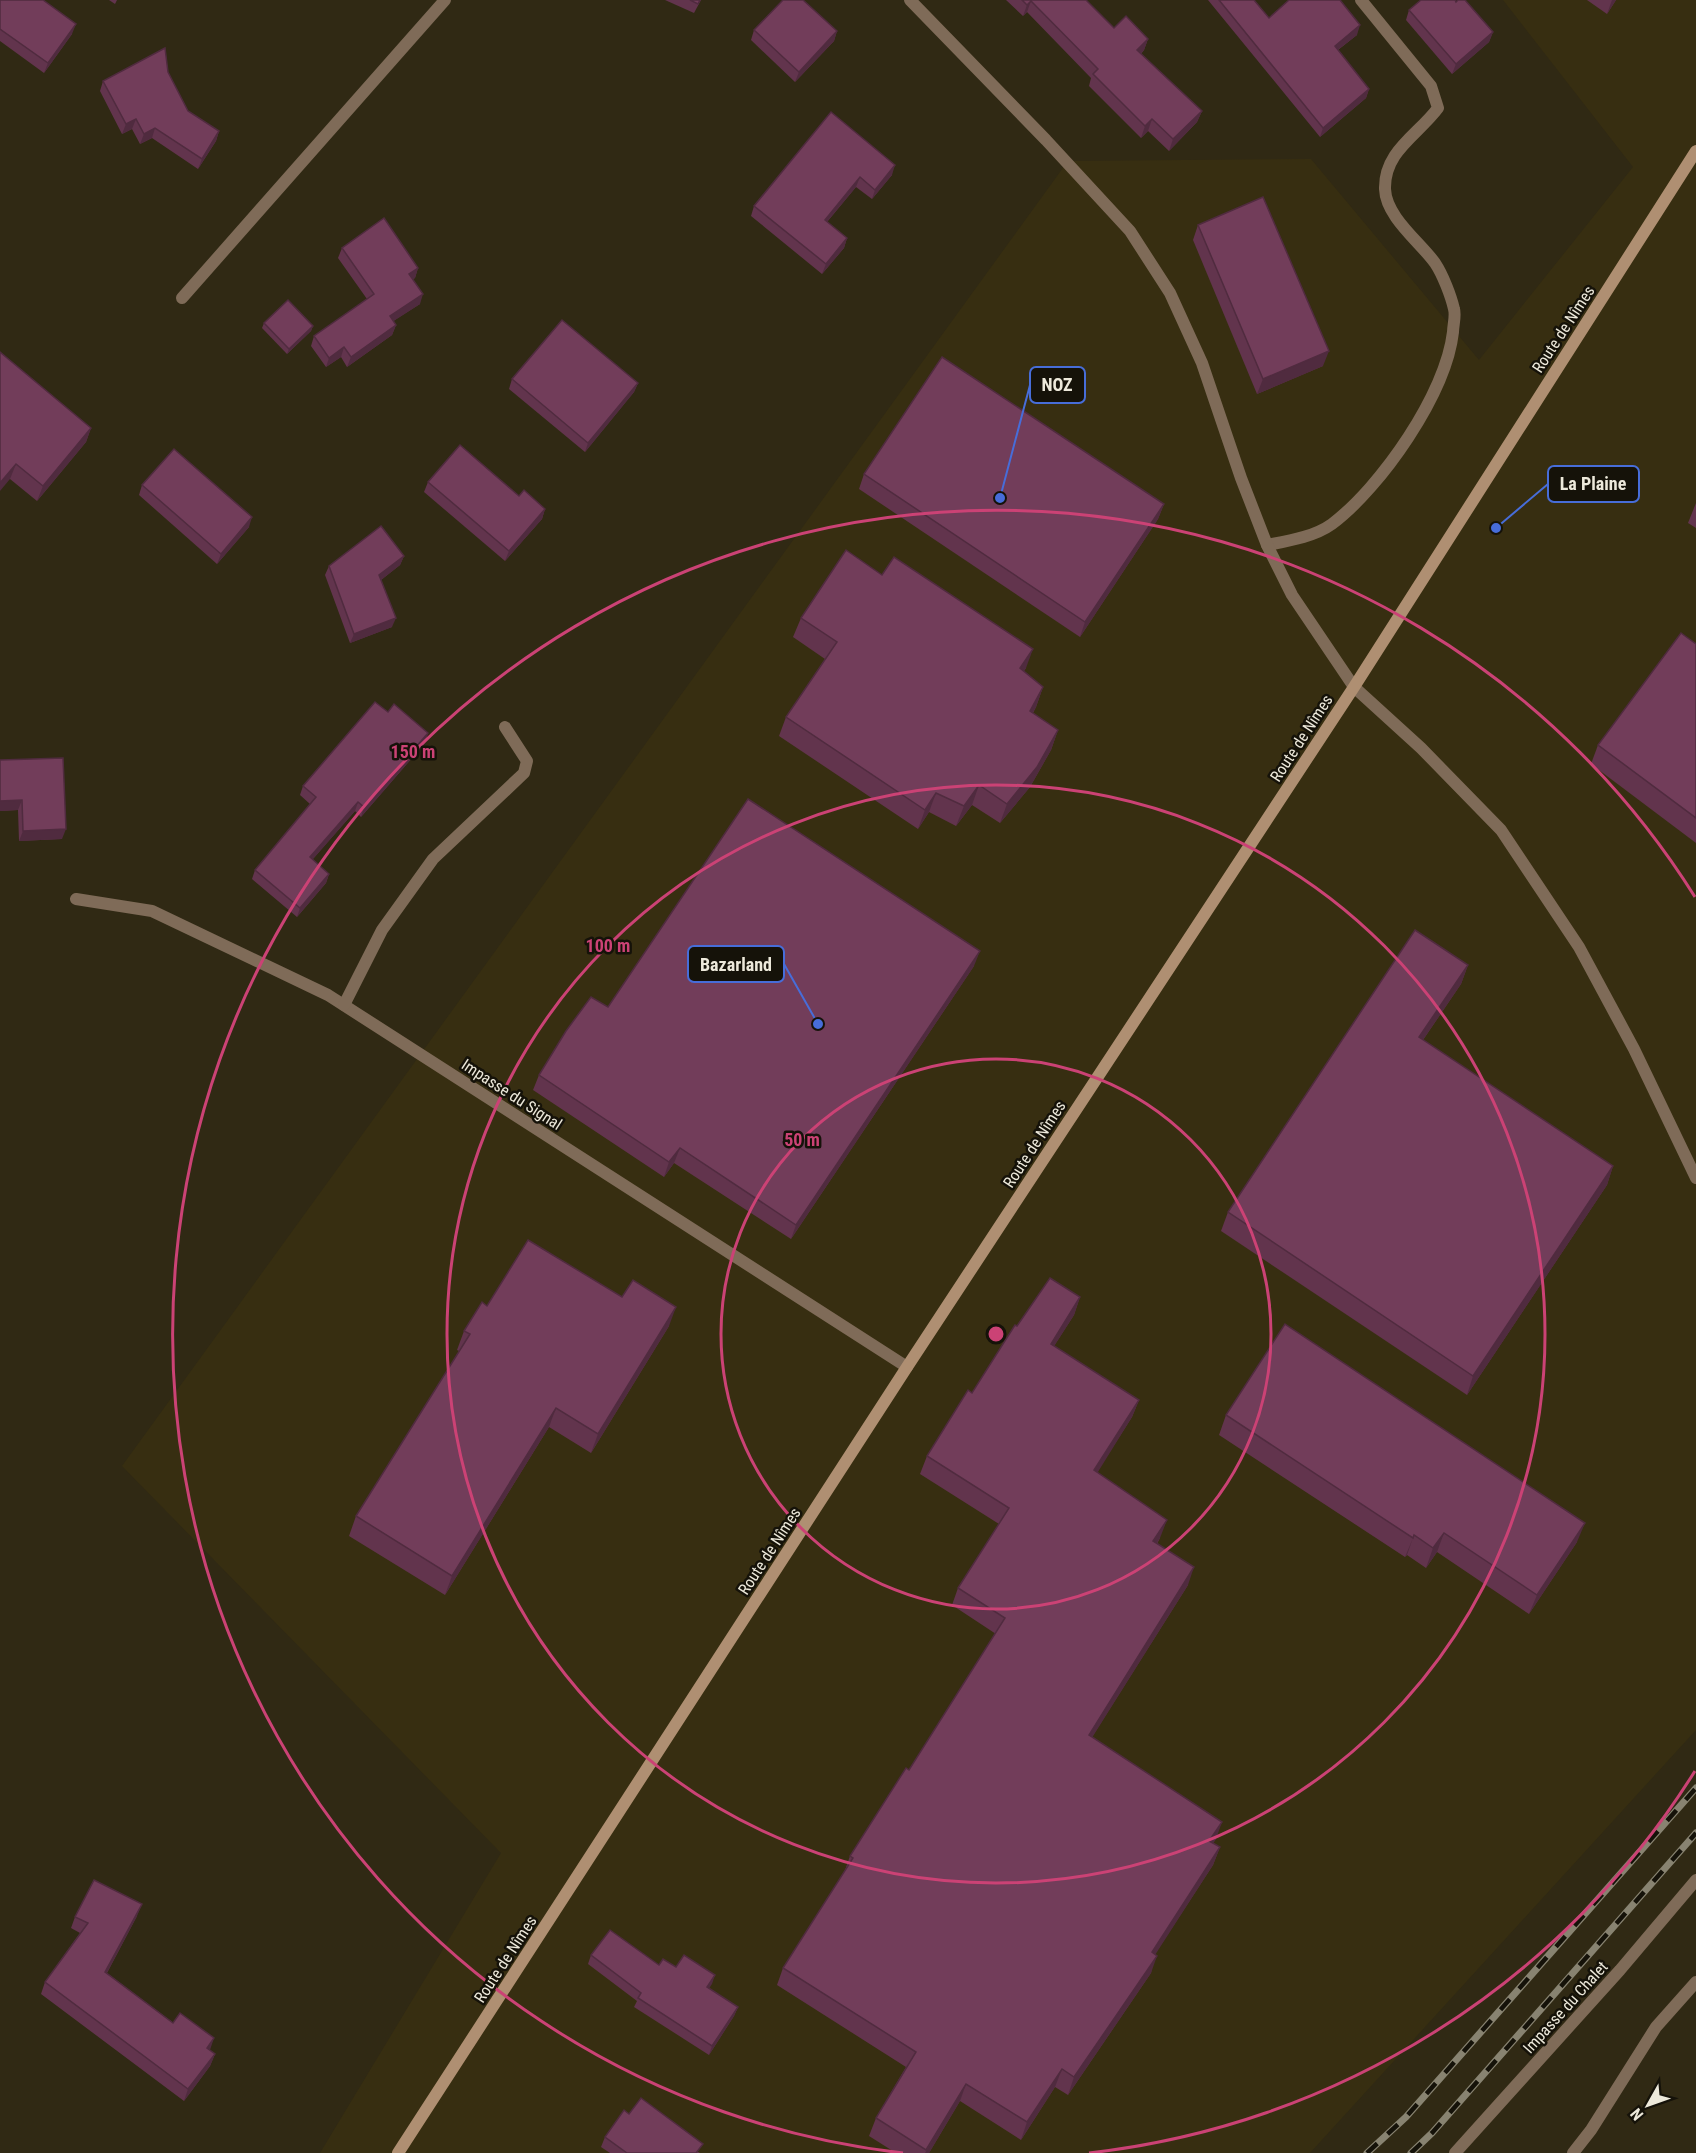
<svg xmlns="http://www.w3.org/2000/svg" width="1696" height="2153" font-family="'Roboto Condensed',sans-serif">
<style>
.built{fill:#372e11}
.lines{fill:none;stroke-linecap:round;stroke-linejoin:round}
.lane{stroke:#7f6b58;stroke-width:12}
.street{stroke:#7f6b58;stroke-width:12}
.secondary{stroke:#af8f72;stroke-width:12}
.rail-casing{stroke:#888371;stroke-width:7}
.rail{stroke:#151209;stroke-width:4.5;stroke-dasharray:14;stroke-linecap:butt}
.wall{fill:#62344d}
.shaded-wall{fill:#502b3f}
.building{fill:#723d5a;stroke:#502b3f;stroke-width:1.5}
.ring{fill:none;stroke:#cb4275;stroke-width:3}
.labels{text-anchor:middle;stroke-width:5;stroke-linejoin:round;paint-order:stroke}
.street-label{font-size:16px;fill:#ede9db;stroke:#151209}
.centre{fill:#cb4275;stroke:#151209;stroke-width:3}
.ring-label{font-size:18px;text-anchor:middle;font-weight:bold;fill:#cb4275;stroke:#151209;stroke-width:5;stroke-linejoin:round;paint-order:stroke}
.leader{fill:none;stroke:#476dd9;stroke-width:2}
.callout-dot{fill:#476dd9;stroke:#151209;stroke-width:2}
.callout{fill:#151209;stroke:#476dd9;stroke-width:2}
.callout-label{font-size:18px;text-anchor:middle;font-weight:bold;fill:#ede9db}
</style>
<rect width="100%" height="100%" fill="#302914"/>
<path class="built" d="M1503,0H1696V1730L1310,2153H320L501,1853L122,1466L1068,161L1311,159L1479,360L1633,167Z"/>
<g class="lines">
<g class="lane">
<path d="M182,298L445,0"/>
<path d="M1267,545C1288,541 1314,537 1332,524C1381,487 1446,394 1453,332C1453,325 1456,316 1454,309C1451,296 1443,275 1435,263C1420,242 1386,217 1385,189C1384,151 1418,135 1438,108L1431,86L1361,0"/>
</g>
<g class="street">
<path d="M910,0L1046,140L1130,231L1170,293L1202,363L1241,478L1267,545L1292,595L1354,687L1421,748L1501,830L1579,947L1634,1049L1696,1178"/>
<path d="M76,899L152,911L328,995L907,1367"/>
<path d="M344,1005L382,930L433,859L524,773L527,761L505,727"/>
<path d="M1455,2153L1620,1970L1696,1880"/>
<path d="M1573,2153L1591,2130L1656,2027L1696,1982"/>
</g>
<path class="secondary" d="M398,2153L907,1367L1354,687L1696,151"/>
<defs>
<g id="rail">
<path d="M1367,2153L1406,2117L1696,1788"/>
<path d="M1411,2153L1432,2133L1696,1833"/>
</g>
</defs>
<use href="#rail" class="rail-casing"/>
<use href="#rail" class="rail"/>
</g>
<g class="wall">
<path d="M0,0L72,34L44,73L0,41Z"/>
<path d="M109,0H117L115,4Z"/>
<path d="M665,0H701L694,13Z"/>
<path d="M1006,0H1086L1114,28L1148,39L1144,50L1141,54L1202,111L1197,122L1169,151L1148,131L1141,138L1089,86L1091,78L1027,12L1023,16Z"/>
<path d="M1208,0H1254L1269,18L1357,35L1338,50L1369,89L1366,98L1320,137Z"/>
<path d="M1587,0H1616L1607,14Z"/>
<path d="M1409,10L1493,32L1489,42L1452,74L1406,20Z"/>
<path d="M754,30L837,31L834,41L795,82L751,40Z"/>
<path d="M168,72L188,111L219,131L216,141L198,169L152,138L140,144L132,129L122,134L100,91L103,81Z"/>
<path d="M831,112L892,175L872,199L856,187L827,222L847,238L844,248L822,274L751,216L754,206Z"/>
<path d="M1198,225L1323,366L1257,394L1193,240Z"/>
<path d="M342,248L418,268L415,278L413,279L420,304L393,321L396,325L392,335L347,367L341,357L326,367L311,346L314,336L367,299L338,258Z"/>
<path d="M264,323L313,326L311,331L287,354L262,328Z"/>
<path d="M0,352L91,428L86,442L37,501L10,479Z"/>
<path d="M512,379L638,383L634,392L585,452L509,389Z"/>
<path d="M864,474L1164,504L1158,519L1080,637L859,489Z"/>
<path d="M428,482L519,496L545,509L542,519L505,561L424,492Z"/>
<path d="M142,485L249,527L217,564L139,495Z"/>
<path d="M1696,503V528L1688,523Z"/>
<path d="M404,556L400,565L381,580L392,627L350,643L325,575L329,566Z"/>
<path d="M882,575L1026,668L1024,671L1043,687L1036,707L1033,713L1058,730L1051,750L1030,787L1000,823L972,805L956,826L929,812L918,829L779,736L786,717L825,659L793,637L801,618Z"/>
<path d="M1696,644V843L1591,764L1598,745Z"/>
<path d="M388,712L428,733L425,743L361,817L355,811L312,860L329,874L326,883L297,917L252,879L255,870L310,804L300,795L303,786Z"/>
<path d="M0,760L62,839L19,841L18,810L0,811Z"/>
<path d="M1468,965L1461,984L1423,1040L1613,1166L1607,1185L1467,1395L1221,1231L1228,1212Z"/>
<path d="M974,966L791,1239L674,1163L664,1177L533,1090L539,1075L608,1007Z"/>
<path d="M1080,1297L1074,1315L1054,1346L1139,1400L1132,1417L1097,1472L1160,1538L1157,1544L1188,1585L1092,1737L1216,1839L1213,1843L1220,1847L1213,1865L1155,1954L1151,1973L1068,2095L1055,2087L1021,2140L960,2101L929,2153H896L869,2136L876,2118L906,2067L777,1985L783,1968L844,1873L850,1856L909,1770L996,1634L952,1605L958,1588L999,1524L920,1474L927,1456L972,1393L1017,1326Z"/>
<path d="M487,1306L669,1326L591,1453L549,1427L445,1595L349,1536L356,1516L459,1351L457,1350L464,1331Z"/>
<path d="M1226,1415L1577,1542L1529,1614L1437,1552L1426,1568L1407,1555L1405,1557L1219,1435Z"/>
<path d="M137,1916L107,1973L215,2054L210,2066L184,2101L41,1994L45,1982L80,1933L71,1928L75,1917Z"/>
<path d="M591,1955L676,1967L715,1975L709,1988L738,2007L734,2016L709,2055L634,2007L637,2001L588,1964Z"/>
<path d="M629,2114L700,2153H610L601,2147L605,2137Z"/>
</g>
<g class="shaded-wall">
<path d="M1612,0H1616L1607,14Z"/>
<path d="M1031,1L1027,12L1023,16L1027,5Z"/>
<path d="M76,24L72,34L44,73L48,63Z"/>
<path d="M1360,25L1357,35L1331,55L1335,46Z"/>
<path d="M837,31L834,41L795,82L799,72Z"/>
<path d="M1493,32L1489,42L1452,74L1456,64Z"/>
<path d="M1148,39L1144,50L1133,62L1137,50Z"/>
<path d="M1369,89L1366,98L1320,137L1323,128Z"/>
<path d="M1202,111L1197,122L1169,151L1173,139Z"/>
<path d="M136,119L132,129L122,134L126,124Z"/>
<path d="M1152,119L1148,131L1141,138L1145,126Z"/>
<path d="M155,128L152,138L140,144L144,134Z"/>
<path d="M219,131L216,141L198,169L202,159Z"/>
<path d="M895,165L892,175L872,199L875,190Z"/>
<path d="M860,177L856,187L821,229L825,220Z"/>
<path d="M847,238L844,248L822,274L826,264Z"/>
<path d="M418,268L415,278L406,284L409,274Z"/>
<path d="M423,294L420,304L386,326L390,316Z"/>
<path d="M396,325L392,335L347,367L351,357Z"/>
<path d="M313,326L311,331L287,354L289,349Z"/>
<path d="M344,347L341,357L326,367L329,358Z"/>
<path d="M1329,351L1323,366L1257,394L1263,379Z"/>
<path d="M638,383L634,392L585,452L588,443Z"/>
<path d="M91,428L86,442L37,501L43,486Z"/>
<path d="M16,464L10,479L0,491V483Z"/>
<path d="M1164,504L1158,519L1080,637L1085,622Z"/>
<path d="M545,509L542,519L505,561L509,551Z"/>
<path d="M252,517L249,527L217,564L221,554Z"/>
<path d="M404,556L400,565L376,584L379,575Z"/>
<path d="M396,618L392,627L350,643L354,634Z"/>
<path d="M1033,649L1026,668L1013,687L1020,668Z"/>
<path d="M1043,687L1036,707L1023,730L1030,711Z"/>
<path d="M1058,730L1051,750L1030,787L1000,823L1007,804Z"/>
<path d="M428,733L425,743L361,817L364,807Z"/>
<path d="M979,785L972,805L956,826L964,806Z"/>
<path d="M936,793L929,812L918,829L925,810Z"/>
<path d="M22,800L18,810L0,811V801Z"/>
<path d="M358,802L355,811L306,867L310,857Z"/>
<path d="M66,829L62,839L19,841L23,831Z"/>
<path d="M329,874L326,883L297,917L300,908Z"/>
<path d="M980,951L974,966L791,1239L796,1225Z"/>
<path d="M1468,965L1461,984L1412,1056L1419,1037Z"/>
<path d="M680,1148L674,1163L664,1177L669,1162Z"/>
<path d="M1613,1166L1607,1185L1467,1395L1473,1376Z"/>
<path d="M1080,1297L1074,1315L1044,1362L1051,1344Z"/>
<path d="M676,1307L669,1326L591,1453L598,1434Z"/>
<path d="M1139,1400L1132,1417L1088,1488L1094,1470Z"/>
<path d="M556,1408L549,1427L445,1595L452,1576Z"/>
<path d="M1167,1520L1160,1538L1147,1559L1153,1541Z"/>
<path d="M1585,1523L1577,1542L1529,1614L1537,1595Z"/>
<path d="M1444,1533L1437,1552L1426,1568L1433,1548Z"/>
<path d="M1414,1535L1407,1555L1405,1557L1413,1538Z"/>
<path d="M1194,1567L1188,1585L1083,1752L1089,1735Z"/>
<path d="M1222,1822L1216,1839L1203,1858L1209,1841Z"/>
<path d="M1220,1847L1213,1865L1146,1969L1152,1952Z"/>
<path d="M142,1904L137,1916L101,1984L105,1972Z"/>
<path d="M1157,1956L1151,1973L1068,2095L1074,2077Z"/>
<path d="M715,1975L712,1984L704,1996L707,1987Z"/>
<path d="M738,2007L734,2016L709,2055L712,2046Z"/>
<path d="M214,2038L210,2050L207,2048Z"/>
<path d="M215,2054L210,2066L184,2101L188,2089Z"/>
<path d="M1062,2069L1055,2087L1021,2140L1027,2122Z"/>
<path d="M966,2084L960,2101L929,2153H925Z"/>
</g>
<g class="building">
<path d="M0,0H43L76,24L48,63L0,29Z"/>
<path d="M690,0H700L698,4Z"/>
<path d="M783,0H803L837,31L799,72L754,30Z"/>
<path d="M1022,0H1086L1114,28L1126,16L1148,39L1137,50L1202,111L1173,139L1152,119L1145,126L1093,74L1098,69L1031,1L1027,5Z"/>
<path d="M1219,0H1254L1269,18L1289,0H1340L1360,25L1335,46L1369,89L1323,128Z"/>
<path d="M1421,0H1455L1456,2L1458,0H1465L1493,32L1456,64L1409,10Z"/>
<path d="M165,48L168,72L188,111L219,131L202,159L155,128L144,134L136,119L126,124L103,81Z"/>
<path d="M831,112L895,165L875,190L860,177L825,220L847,238L826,264L754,206Z"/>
<path d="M1263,197L1329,351L1263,379L1198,225Z"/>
<path d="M384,218L418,268L409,274L423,294L390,316L396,325L351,357L344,347L329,358L314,336L374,294L342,248Z"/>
<path d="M288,300L313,326L289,349L264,323Z"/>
<path d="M562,320L638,383L588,443L512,379Z"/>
<path d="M0,352L91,428L43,486L16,464L0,483Z"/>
<path d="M942,357L1164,504L1085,622L864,474Z"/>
<path d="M460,445L519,496L524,490L545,509L509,551L428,482Z"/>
<path d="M174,449L252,517L221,554L142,485Z"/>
<path d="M381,526L404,556L379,575L396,618L354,634L329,566Z"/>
<path d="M846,550L882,575L894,557L1033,649L1020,668L1043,687L1030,711L1058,730L1037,767L1007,804L979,785L964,806L936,793L925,810L786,717L837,642L801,618Z"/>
<path d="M1681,633L1696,644V818L1598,745Z"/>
<path d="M375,702L388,712L394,704L428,733L364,807L358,802L310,857L329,874L300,908L255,870L316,797L303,786Z"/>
<path d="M63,758L66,829L23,831L22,800L0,801V760Z"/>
<path d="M748,799L980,951L796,1225L680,1148L669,1162L539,1075L566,1031L591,997L608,1007Z"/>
<path d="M1415,930L1468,965L1419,1037L1613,1166L1473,1376L1228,1212Z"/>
<path d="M528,1240L622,1297L633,1280L676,1307L598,1434L556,1408L452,1576L356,1516L470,1334L464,1331L482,1302L487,1306Z"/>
<path d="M1050,1278L1080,1297L1051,1344L1139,1400L1094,1470L1167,1520L1153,1541L1194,1567L1089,1735L1222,1822L1209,1841L1220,1847L1152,1952L1157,1956L1074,2077L1062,2069L1027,2122L966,2084L926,2150L876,2118L916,2052L783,1968L853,1858L850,1856L906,1768L909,1770L1005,1618L958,1588L1009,1508L927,1456L968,1390L972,1393L1015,1325L1017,1326Z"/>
<path d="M1285,1324L1585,1523L1537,1595L1444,1533L1433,1548L1414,1535L1413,1538L1226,1415Z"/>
<path d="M94,1880L142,1904L105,1972L173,2023L180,2013L214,2038L207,2048L215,2054L188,2089L45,1982L88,1923L75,1917Z"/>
<path d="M610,1930L659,1965L663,1959L676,1967L684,1955L715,1975L707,1987L738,2007L712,2046L638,1998L641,1993L591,1955Z"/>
<path d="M641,2098L703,2144L696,2153H627L605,2137L624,2110L629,2114Z"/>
</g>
<g class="ring">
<circle cx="996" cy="1334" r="275"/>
<circle cx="996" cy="1334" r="549"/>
<path d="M1695 1771A824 824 0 0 1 1089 2153M903 2153A824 824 0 1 1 1695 897"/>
</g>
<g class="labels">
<g class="street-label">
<text transform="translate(1563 329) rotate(-57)" y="6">Route de Nîmes</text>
<text transform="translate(1301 738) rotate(-57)" y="6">Route de Nîmes</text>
<text transform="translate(512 1094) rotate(33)" y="6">Impasse du Signal</text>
<text transform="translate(1034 1144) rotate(-57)" y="6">Route de Nîmes</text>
<text transform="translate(769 1551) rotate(-57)" y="6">Route de Nîmes</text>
<text transform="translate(505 1959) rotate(-57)" y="6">Route de Nîmes</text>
<text transform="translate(1565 2007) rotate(-48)" y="6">Impasse du Chalet</text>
</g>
</g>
<circle cx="996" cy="1334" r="9" class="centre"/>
<g class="ring-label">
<text x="413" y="758">150 m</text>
<text x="608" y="952">100 m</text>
<text x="802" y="1146">50 m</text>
</g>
<path class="leader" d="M1000 498L1030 385M1496 528L1548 484M818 1024L784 964"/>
<g class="callout-dot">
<circle cx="1000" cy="498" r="6"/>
<circle cx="1496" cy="528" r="6"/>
<circle cx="818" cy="1024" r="6"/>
</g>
<g class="callout">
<rect x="1030" y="367" width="55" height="36" rx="6"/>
<rect x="1548" y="466" width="91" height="36" rx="6"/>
<rect x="688" y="946" width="96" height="36" rx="6"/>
</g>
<g class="callout-label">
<text x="1057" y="391">NOZ</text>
<text x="1593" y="490">La Plaine</text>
<text x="736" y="971">Bazarland</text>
</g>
<g transform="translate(1648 2105) rotate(230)" stroke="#151209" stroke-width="4.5" paint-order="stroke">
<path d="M0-4.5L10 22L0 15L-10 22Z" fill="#ede9db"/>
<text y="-9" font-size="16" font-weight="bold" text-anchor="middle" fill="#ede9db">N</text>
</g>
</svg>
